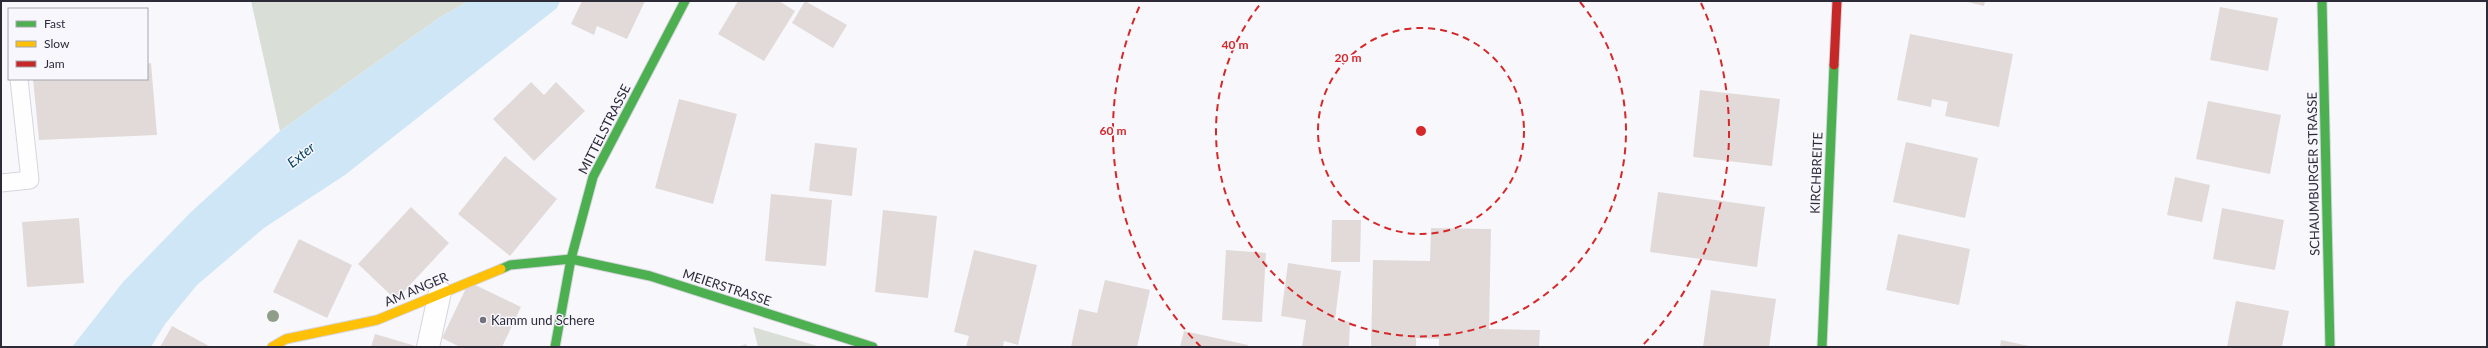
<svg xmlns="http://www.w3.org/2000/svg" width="2488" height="348" font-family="Lato,sans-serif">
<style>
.green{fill:#d9dfd7}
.water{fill:#cfe6f6}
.building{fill:#e1dad9}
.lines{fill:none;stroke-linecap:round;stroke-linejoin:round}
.lane-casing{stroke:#d5d5dd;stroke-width:19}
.street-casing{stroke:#d5d5dd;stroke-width:24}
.fast-casing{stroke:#d5d5dd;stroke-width:11}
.slow-casing{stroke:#d5d5dd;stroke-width:11}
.jam-casing{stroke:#d5d5dd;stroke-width:11}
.lane{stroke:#fefeff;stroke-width:17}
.street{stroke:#fefeff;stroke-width:22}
.fast{stroke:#4caf50;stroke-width:9}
.slow{stroke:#ffc107;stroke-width:9}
.jam{stroke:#c62828;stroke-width:9}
.tree{fill:#8e9e88}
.ring{fill:none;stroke:#d62828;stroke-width:2;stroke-dasharray:7 5}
.poi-dot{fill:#74737d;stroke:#f7f7fd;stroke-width:1.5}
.labels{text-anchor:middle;stroke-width:3;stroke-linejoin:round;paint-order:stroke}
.street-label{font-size:13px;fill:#2d2b38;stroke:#f7f7fd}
.poi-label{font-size:13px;fill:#2d2b38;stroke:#f7f7fd;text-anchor:start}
.water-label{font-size:14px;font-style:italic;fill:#074562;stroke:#f7f7fd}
.centre{fill:#d62828;stroke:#f7f7fd;stroke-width:2}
.ring-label{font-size:12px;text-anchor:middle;font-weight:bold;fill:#d62828;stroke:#f7f7fd;stroke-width:3;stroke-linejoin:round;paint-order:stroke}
</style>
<rect width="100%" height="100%" fill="#f8f8fc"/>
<g class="green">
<path d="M251,1H469L439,18L280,131Z"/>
<path d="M753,327L821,347H758Z"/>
</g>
<path class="water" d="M469,1H560L557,8L345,175L264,228L197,285L165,324L151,347H72L123,282L191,212L280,131L439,18Z"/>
<g class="building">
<path d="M582,1H645L627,39L597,26L594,35L571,24Z"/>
<path d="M738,1H779L795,11L764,61L718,34Z"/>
<path d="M805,1L847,25L833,48L792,23Z"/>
<path d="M1963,1H1985L1984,6Z"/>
<path d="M2220,7L2278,18L2268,71L2210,60Z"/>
<path d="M1910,34L2013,54L1999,127L1945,116L1948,102L1932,99L1931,107L1897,100Z"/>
<path d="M151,63L157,135L39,140L33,79H147V64Z"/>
<path d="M531,82L544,95L556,82L585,111L534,161L493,119Z"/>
<path d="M1700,90L1780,99L1772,166L1693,157Z"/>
<path d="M679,99L737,114L713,204L655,188Z"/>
<path d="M2208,101L2281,115L2270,174L2196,159Z"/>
<path d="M1906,142L1978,158L1965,218L1893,202Z"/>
<path d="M815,143L857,148L852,196L809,191Z"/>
<path d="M505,156L557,199L510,256L458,214Z"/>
<path d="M2175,177L2210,185L2202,222L2167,215Z"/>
<path d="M1658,192L1765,207L1757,267L1650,252Z"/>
<path d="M771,194L832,200L826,266L765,261Z"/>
<path d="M411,207L449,243L396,300L358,264Z"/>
<path d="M2222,208L2284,220L2275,270L2213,259Z"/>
<path d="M883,210L937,216L928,298L875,292Z"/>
<path d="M79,218L84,283L27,287L22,222Z"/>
<path d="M1332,220H1361L1360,262H1331Z"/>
<path d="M1431,228L1491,229L1489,329L1540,330L1539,347H1439V339L1416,338V347H1371L1373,260L1430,261Z"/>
<path d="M1898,234L1970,249L1959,305L1886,290Z"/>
<path d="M299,239L352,265L327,318L273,292Z"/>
<path d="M974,250L1037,265L1018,345L1004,341L1003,347H966L969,336L954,332Z"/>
<path d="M1226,250L1266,253L1262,322L1222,320Z"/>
<path d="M1288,263L1341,271L1335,320L1350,322L1349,347H1302L1306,320L1281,316Z"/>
<path d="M1105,280L1150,290L1137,347H1071L1079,309L1097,313Z"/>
<path d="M469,282L521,307L502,347H460L442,338Z"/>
<path d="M1711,290L1776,299L1769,347H1703Z"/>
<path d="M2236,301L2289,311L2282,347H2227Z"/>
<path d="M172,326L211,347H160Z"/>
<path d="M1184,331L1248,345L1247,347H1180Z"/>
<path d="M375,334L419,347H371Z"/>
<path d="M2001,340L2029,346V347H2000Z"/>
<path d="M746,344L747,347H738Z"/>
</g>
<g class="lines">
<defs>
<path id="lane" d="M1,183L30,180L19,79"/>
<path id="street" d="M428,347L440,292"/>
<g id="fast">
<path d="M2322,1L2330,347"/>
<path d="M501,269L510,265L571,259L650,276L873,347"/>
<path d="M555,347L571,259L593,177L685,1"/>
<path d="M1822,347L1834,65"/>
</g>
<path id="slow" d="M272,347L286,339L377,320L501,269"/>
<path id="jam" d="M1834,65L1837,1"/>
</defs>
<use href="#lane" class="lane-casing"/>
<use href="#street" class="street-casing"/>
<use href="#fast" class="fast-casing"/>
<use href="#slow" class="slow-casing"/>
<use href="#jam" class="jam-casing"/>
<use href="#lane" class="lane"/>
<use href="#street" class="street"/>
<use href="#fast" class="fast"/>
<use href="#slow" class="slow"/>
<use href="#jam" class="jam"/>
</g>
<circle class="tree" cx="273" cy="316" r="6"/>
<g class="ring">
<circle cx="1421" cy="131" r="103"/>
<path d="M1580 2A205 205 0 1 1 1262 2"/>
<path d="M1201 347A308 308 0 0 1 1141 3M1701 3A308 308 0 0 1 1641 347"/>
</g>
<circle class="poi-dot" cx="483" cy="320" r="4"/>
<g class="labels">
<g class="street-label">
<text transform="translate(604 129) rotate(-63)" y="5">MITTELSTRASSE</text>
<text transform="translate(1816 173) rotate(-88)" y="5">KIRCHBREITE</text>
<text transform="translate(2313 174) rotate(-91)" y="5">SCHAUMBURGER STRASSE</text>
<text transform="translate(727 287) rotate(18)" y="5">MEIERSTRASSE</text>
<text transform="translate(416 289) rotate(-23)" y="5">AM ANGER</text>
</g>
<g class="poi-label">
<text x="491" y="325">Kamm und Schere</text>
</g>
<g class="water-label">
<text transform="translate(301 155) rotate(-39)" y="5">Exter</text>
</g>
</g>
<circle cx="1421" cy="131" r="6" class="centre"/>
<g class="ring-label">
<text x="1235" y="49">40 m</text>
<text x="1348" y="62">20 m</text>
<text x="1113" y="135">60 m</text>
</g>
<rect width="2488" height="348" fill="none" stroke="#2d2b38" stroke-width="4"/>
<rect x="8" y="8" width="140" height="72" fill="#f7f7fd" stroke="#a6a5ae"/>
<rect x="16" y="21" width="20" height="6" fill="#4caf50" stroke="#a6a5ae"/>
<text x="44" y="28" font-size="12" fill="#2d2b38">Fast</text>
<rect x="16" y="41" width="20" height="6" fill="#ffc107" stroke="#a6a5ae"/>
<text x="44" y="48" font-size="12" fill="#2d2b38">Slow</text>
<rect x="16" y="61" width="20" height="6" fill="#c62828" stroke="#a6a5ae"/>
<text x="44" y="68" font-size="12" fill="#2d2b38">Jam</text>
</svg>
